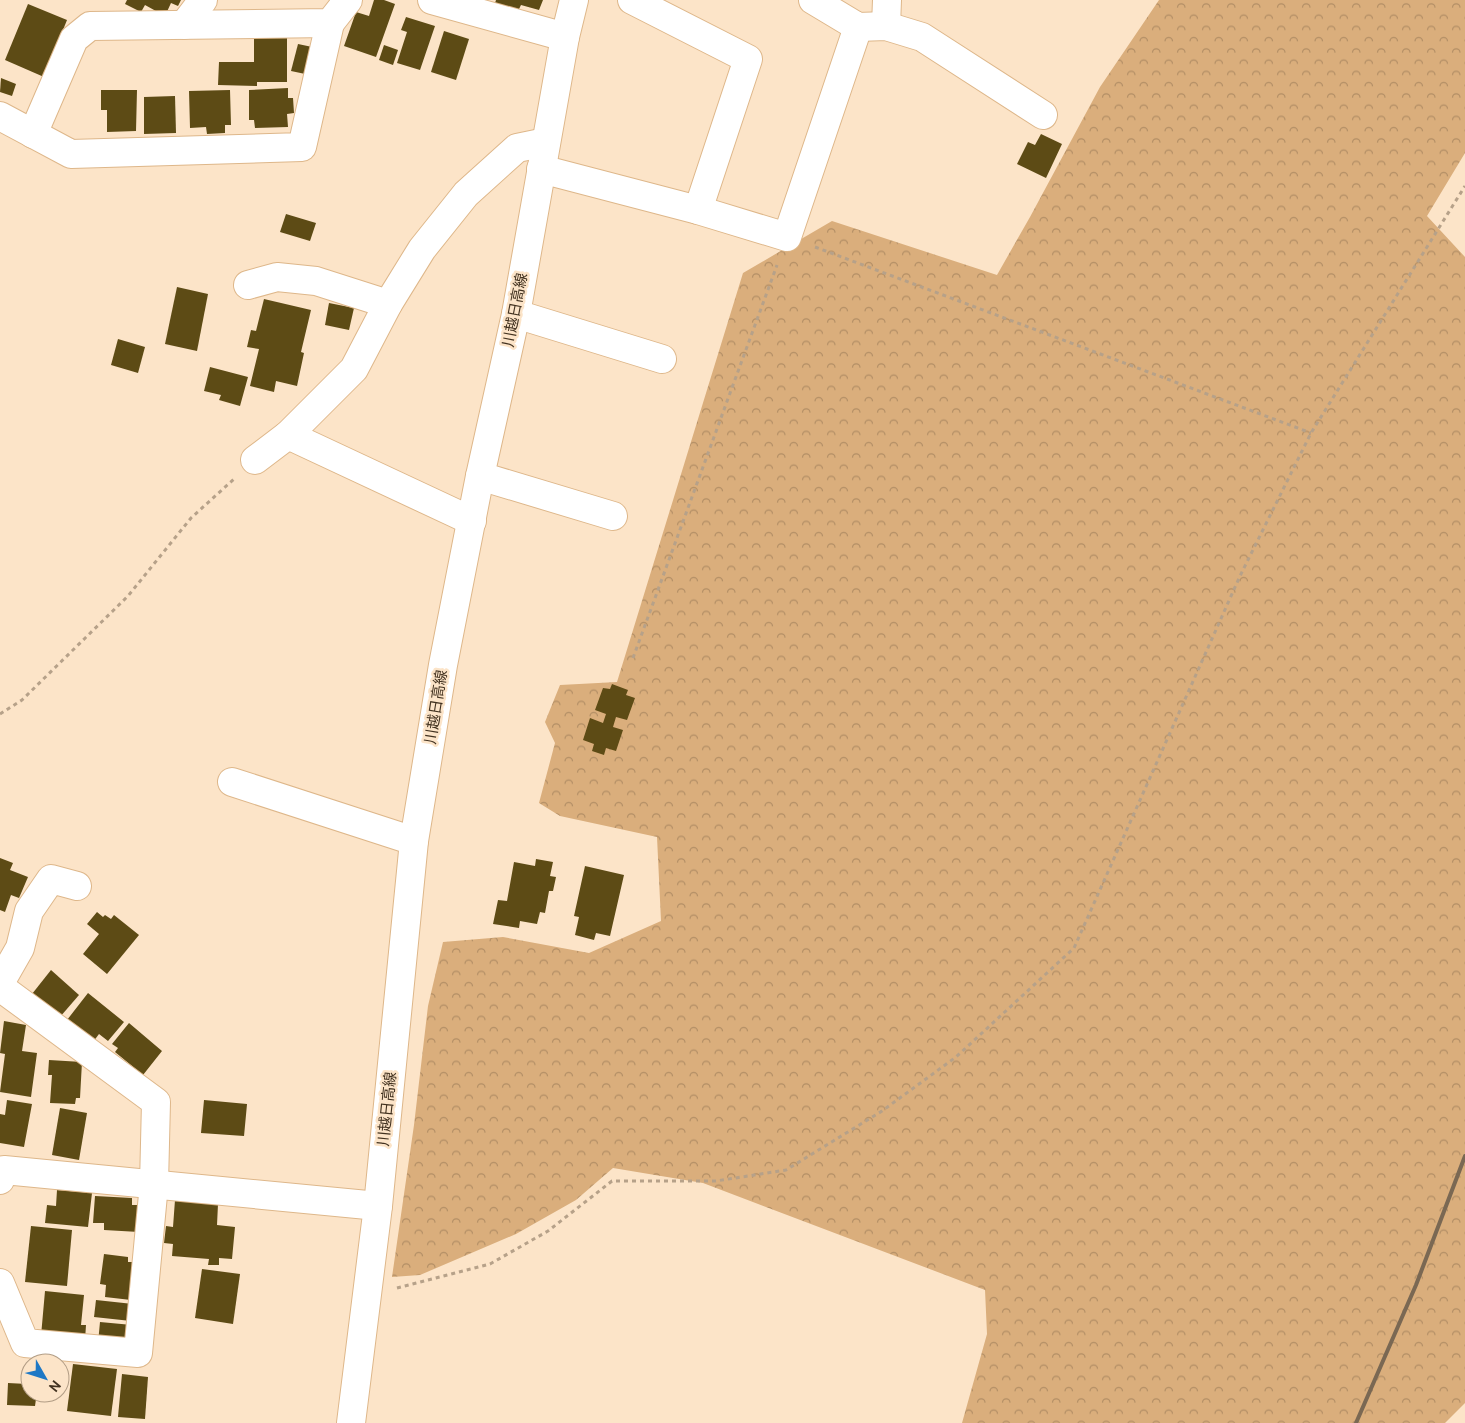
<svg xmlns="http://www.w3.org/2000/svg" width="1465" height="1423" font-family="Cabin,'Noto Sans JP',sans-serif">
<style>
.forest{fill:url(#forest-crowns)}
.building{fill:#5d4b15}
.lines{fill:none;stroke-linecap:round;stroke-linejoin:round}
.minor-casing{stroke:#deb78a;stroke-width:30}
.major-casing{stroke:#deb78a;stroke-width:30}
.path{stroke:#b6a189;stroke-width:3;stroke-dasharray:4 4;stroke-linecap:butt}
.minor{stroke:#fff;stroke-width:28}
.major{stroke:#fff;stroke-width:28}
.rail{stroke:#7a6853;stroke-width:4}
.labels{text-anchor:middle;stroke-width:5;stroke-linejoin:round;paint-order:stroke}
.street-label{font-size:15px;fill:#423220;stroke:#fce4c8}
</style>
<defs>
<pattern id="forest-crowns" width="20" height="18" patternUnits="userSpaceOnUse" patternTransform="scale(1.25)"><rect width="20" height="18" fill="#daae7c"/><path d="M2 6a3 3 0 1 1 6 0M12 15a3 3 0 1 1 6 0" fill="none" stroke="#b28e65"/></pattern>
</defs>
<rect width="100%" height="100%" fill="#fce4c8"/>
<path class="forest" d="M1159,0H1465V153L1427,216L1465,257V1403L1445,1423H962L987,1334L985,1290L703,1183L613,1168L576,1200L516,1234L420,1275L392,1277L414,1125L428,1006L443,942L503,937L589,953L661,921L657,837L560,816L539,803L555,743L545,722L560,685L617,682L743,273L832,221L997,275L1030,217L1100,87Z"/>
<g class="building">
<path d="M127,0H181L178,6L171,3L165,16L145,5L141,12L125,4Z"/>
<path d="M374,0H384L395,4L376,57L344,46L356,12L369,16Z"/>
<path d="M496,0H543L539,10L521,5L518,11L495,3Z"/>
<path d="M28,4L67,20L44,77L5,60Z"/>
<path d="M406,17L435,26L420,70L397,63L407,32L401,30Z"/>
<path d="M444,31L469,39L456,80L431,72Z"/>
<path d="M254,36H287V82H257V86L218,85L219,62H254Z"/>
<path d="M298,44L317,48L310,75L291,71Z"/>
<path d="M384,45L398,50L393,65L379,60Z"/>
<path d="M1,78L16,84L12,96L0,92Z"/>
<path d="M288,88V98H293L294,113L287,114L288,127L255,128L254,120H249V90Z"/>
<path d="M101,90H137L136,131L107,132V110H101Z"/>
<path d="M230,90L231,125H225V133L207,134L206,127L190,128L189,91Z"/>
<path d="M175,96L176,133L144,134V97Z"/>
<path d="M1041,134L1062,144L1046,178L1017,164L1028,142L1035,145Z"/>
<path d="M286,214L316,223L310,241L280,232Z"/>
<path d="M177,287L208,294L197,351L165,344Z"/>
<path d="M264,299L311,310L301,352L304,353L297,386L276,381L274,392L250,386L259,349L247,347L251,330L256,331Z"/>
<path d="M329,303L354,308L349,330L325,325Z"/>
<path d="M118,339L145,347L138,373L111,365Z"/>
<path d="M210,367L248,377L240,406L219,400L221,395L204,391Z"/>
<path d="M612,684L628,690L626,695L635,698L627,720L616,717L613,727L623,730L616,751L606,748L604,755L592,751L594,744L583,740L590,718L603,723L606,714L595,710L603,688L610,689Z"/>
<path d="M0,858L13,863L10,870L28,877L19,898L11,895L5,912L0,910Z"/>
<path d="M536,859L553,862L550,876L556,877L553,891H549L545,913L540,912L537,924L520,921L519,928L493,924L498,900L507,901L514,862L535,866Z"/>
<path d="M585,866L624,875L610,936L596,933L594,940L575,935L579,917L574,916Z"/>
<path d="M97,912L103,917L105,915L111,919L114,915L139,935L107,974L83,954L99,934L87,924Z"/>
<path d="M51,970L79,995L60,1017L32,994Z"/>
<path d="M88,993L124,1022L108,1041L99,1034L93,1042L67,1020Z"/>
<path d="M4,1021L26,1025L22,1051L37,1053L31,1097L0,1092L5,1054L0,1053Z"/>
<path d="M129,1023L162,1051L143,1075L115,1052L118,1048L112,1044Z"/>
<path d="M49,1060L82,1062L80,1098H76L75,1104L50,1103L52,1075H48Z"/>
<path d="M7,1100L32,1104L24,1147L0,1143V1114L5,1115Z"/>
<path d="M204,1100L247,1104L244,1136L201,1133Z"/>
<path d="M60,1108L87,1113L79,1160L52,1155Z"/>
<path d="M57,1190L92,1193L88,1227L45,1223L47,1205L56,1206Z"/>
<path d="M95,1196L132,1198V1205H141L139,1232L104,1230V1223H93Z"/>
<path d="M175,1200L218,1204L217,1225L235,1227L232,1259L219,1258V1265H208L209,1259L172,1256L173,1244L164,1243L166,1226L173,1227Z"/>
<path d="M31,1226L72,1230L67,1286L25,1282Z"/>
<path d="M104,1254L128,1257V1262H135L131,1300L105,1297L106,1285L100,1284Z"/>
<path d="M202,1269L240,1274L233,1324L195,1318Z"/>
<path d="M45,1291L84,1295L81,1325H86L85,1340L41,1336Z"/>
<path d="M96,1300L133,1304L131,1321L94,1317Z"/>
<path d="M100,1322L132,1325L130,1346L98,1343Z"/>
<path d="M28,1363H30V1393H50V1399H36L35,1406L7,1405L8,1383L27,1384Z"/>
<path d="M73,1364L117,1369L111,1416L67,1411Z"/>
<path d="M122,1374L148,1377L145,1419L118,1417Z"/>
</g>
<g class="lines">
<defs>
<g id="minor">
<path d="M432,0L565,37"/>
<path d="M632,0L748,59L698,210"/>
<path d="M813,0L858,27L886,26L922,37L1043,115"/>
<path d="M184,25L203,0"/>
<path d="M886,26L887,0"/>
<path d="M0,116L71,154L302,147L330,23"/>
<path d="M33,134L74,39L90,26L330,23L348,0"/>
<path d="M541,169L698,210L787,237L858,27"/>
<path d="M248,285L277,277L316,281L388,304"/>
<path d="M516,314L662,359"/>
<path d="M288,435L472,521"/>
<path d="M255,460L288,435L354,369L388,304L422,249L466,194L517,148L546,142"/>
<path d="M480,476L613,516"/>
<path d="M232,782L414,841"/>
<path d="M0,983L20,948L29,911L51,879L77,886"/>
<path d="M0,987L156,1102L154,1184L138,1353L25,1343L0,1283"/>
<path d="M0,1180L4,1170L378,1206"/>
</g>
<path id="major" d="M351,1423L378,1206L414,841L443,665L480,476L516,314L565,37L574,0"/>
</defs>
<use href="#minor" class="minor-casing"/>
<use href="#major" class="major-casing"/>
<g class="path">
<path d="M815,247L1311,433"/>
<path d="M633,658L777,265"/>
<path d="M0,714L22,700L128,596L191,518L234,479"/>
<path d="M397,1288L490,1264L548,1231L612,1181H716L786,1170L882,1111L956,1057L1074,948L1240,576L1311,433L1465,186"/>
</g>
<use href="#minor" class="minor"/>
<use href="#major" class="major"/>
<path class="rail" d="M1356,1423L1416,1285L1465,1156"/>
</g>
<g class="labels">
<g class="street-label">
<text transform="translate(515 310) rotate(-79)" y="5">川越日高線</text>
<text transform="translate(436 707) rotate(-81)" y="5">川越日高線</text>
<text transform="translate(387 1109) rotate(-84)" y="5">川越日高線</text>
</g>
</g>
<g transform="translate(45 1378) rotate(129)"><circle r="24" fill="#fce4c8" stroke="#b29d85"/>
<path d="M0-4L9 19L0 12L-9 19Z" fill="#1e78c5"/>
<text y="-8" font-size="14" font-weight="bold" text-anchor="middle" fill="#423220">N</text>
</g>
</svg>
